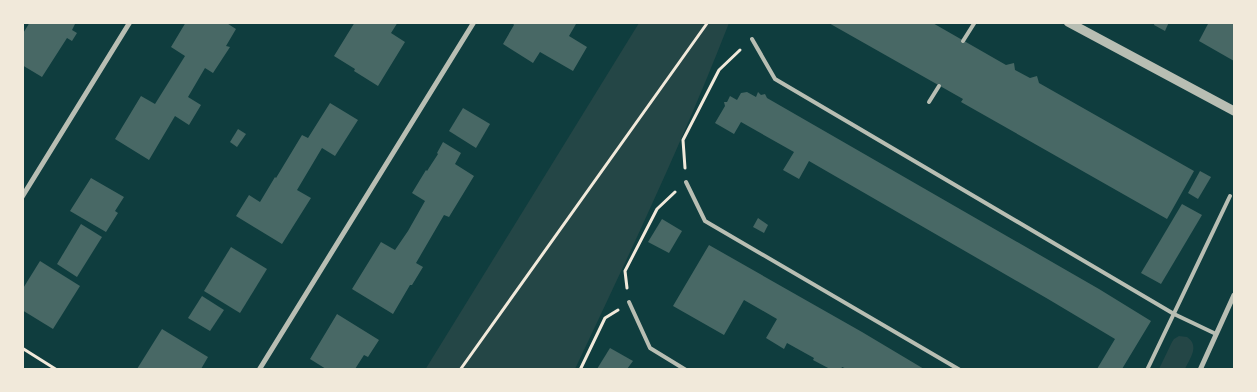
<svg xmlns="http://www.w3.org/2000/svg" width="1257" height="392" font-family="'Open Sans',sans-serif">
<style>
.green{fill:#244646}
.building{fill:#486865}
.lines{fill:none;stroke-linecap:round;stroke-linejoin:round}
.path{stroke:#f1e9da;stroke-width:3}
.service{stroke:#b8beb3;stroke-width:4}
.minor{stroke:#b8beb3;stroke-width:5}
.tertiary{stroke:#b8beb3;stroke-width:9}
</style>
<rect width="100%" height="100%" fill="#0f3d3e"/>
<g class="green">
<path d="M639,23H729C683,141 629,255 575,369L425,370Z"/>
<path d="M1179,336L1187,337C1200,346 1190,358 1185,369H1159L1172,342L1174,339Z"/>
</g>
<g class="building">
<path d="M30,22H76L72,30L77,33L72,41L67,38L42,77L22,65V35Z"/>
<path d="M186,22H225L236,29L226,46L230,47L213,73L205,68L188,97L201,105L189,125L175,116L149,160L115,139L141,96L155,104L185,56L171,47Z"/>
<path d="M355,22H398L391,33L405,42L378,86L354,71L355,69L334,56Z"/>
<path d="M512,22H574L576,24L569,36L587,47L573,71L540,52L533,63L503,44L514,25Z"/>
<path d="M827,22H931L1006,65L1014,63L1015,70L1030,78L1037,76L1039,83L1194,171L1167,219L961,102L963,99Z"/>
<path d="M1155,22H1169L1165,31L1154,25Z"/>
<path d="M1209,22H1234V61L1199,41Z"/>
<path d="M747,92L756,97L758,92L761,95L765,94L767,98L1099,289L1151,321L1122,369H1097L1115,339L1048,299L809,161L799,179L783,170L794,152L741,122L734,134L715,123L725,106L724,102H727L730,96L737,100L741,93Z"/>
<path d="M330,103L358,120L335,156L322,148L297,190L311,198L282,244L236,216L249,195L260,202L275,177L276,178L302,135L308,138Z"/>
<path d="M463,108L490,124L476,148L449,131Z"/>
<path d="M238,129L246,134L237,147L230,142Z"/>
<path d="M443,142L461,153L455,164L474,176L449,217L444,215L416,263L423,267L412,285H410L393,314L352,289L381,242L395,250L408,231L425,201L412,193L426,170L427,171L438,154L437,153Z"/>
<path d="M1200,171L1211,177L1198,199L1188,193Z"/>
<path d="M91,178L124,197L115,211L118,213L106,232L70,211Z"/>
<path d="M1182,204L1202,215L1161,284L1141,273Z"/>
<path d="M758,218L768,225L764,233L753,227Z"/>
<path d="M662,219L682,231L669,253L648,242Z"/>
<path d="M81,224L102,237L77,277L57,264Z"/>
<path d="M709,245L862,332L924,369H847L842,367L841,369H830L813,360L814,358L787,343L784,349L766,338L777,319L744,300L724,335L673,306Z"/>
<path d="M231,247L267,269L240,313L204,291Z"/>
<path d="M40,261L80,286L53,329L22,310V290Z"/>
<path d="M202,296L224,310L210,331L188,318Z"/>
<path d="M337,314L379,340L368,357L364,355L355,369H326L310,359Z"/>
<path d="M162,329L208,357L201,369H137Z"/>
<path d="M610,348L633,361L627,369H597Z"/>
</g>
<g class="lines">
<g class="path">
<path d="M685,168L683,140L719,70L740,50"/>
<path d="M627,288L625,271L657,209L675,192"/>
<path d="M22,348L57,370"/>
<path d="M460,370L708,22"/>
<path d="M580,370L605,318L618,310"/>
</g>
<g class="service">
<path d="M752,39L775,79L1174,314L1216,334"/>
<path d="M963,41L975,22"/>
<path d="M929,102L939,86"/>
<path d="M686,182L705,221L960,370"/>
<path d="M629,302L650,348L686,370"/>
<path d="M1147,370L1230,196"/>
</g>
<g class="minor">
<path d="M22,197L130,22"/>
<path d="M259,370L474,22"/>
<path d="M1200,370L1234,295"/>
</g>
<path class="tertiary" d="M1068,22L1234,111"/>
</g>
<rect width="1257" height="392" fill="none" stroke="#f1e9da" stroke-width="48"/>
</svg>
